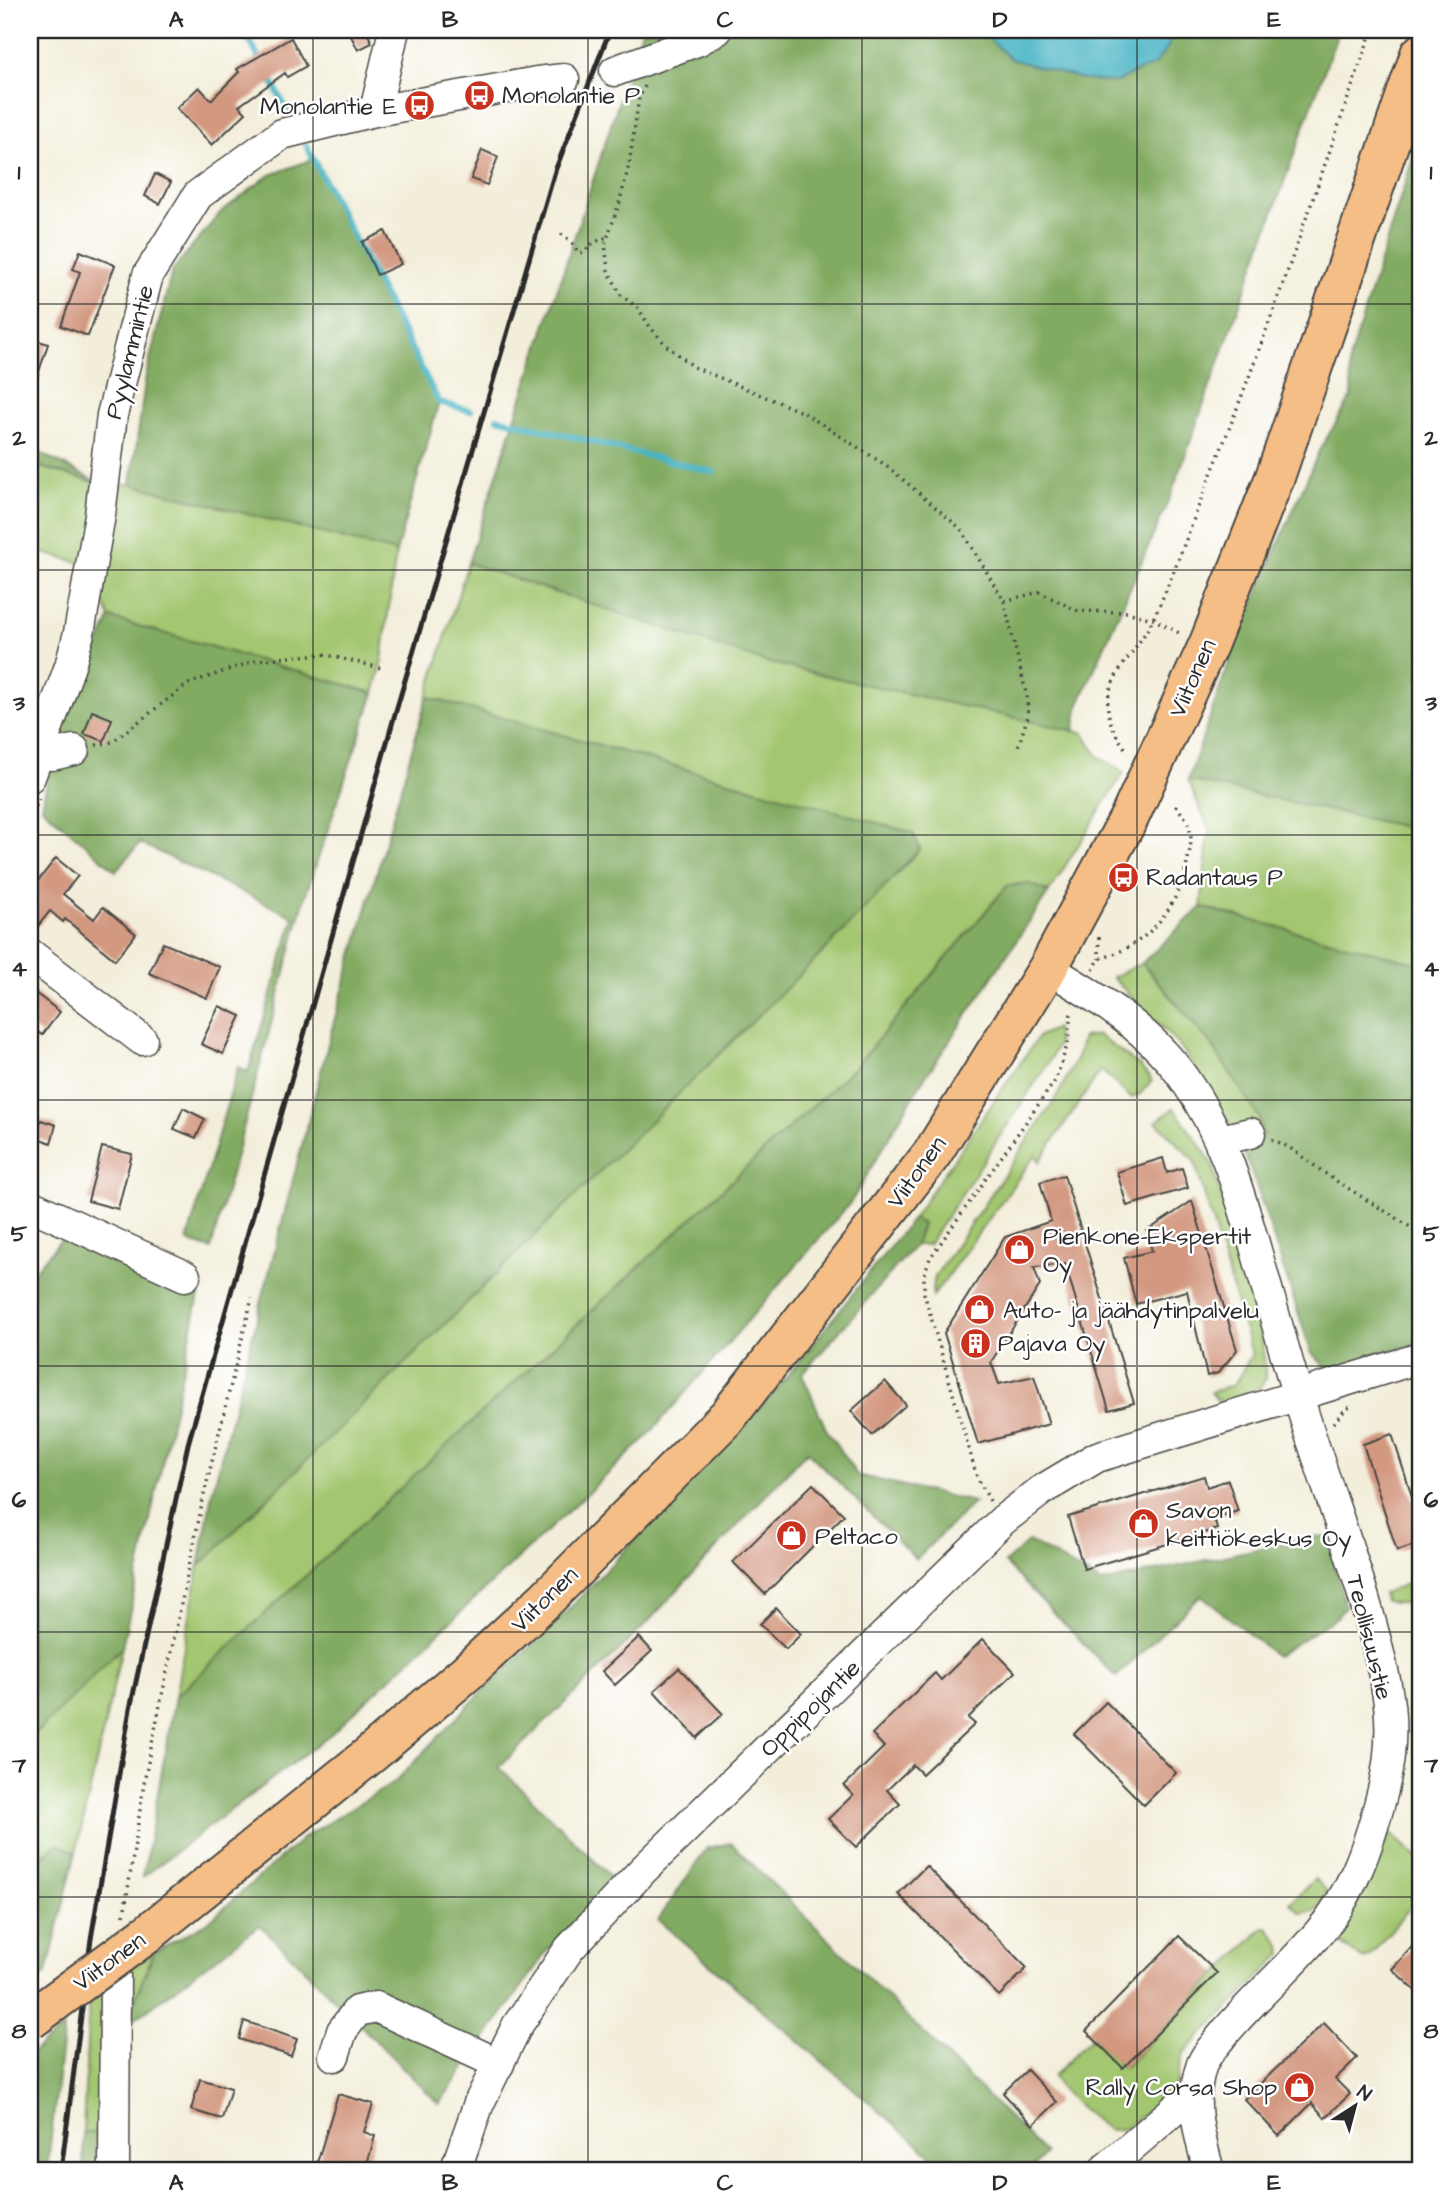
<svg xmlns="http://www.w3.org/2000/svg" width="1450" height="2201" font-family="'Architects Daughter',sans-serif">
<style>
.green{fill:#a3c66f;stroke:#67784d;stroke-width:2}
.forest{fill:#82ab62;stroke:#566b46;stroke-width:2}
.water{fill:#47b4c4;stroke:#397078;stroke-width:2}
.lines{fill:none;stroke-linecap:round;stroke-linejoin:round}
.stream{stroke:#47b4c4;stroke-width:6}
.building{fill:#d39880}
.minor-casing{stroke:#494845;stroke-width:33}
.highway-casing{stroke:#494845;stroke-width:42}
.path{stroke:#494845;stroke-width:3.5;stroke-dasharray:2 5;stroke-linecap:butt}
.minor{stroke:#fff;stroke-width:30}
.highway{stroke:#f6be87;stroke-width:38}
.rail{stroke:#2b2b2b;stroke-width:5}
.highway-bridge-casing{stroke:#494845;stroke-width:42;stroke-linecap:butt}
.highway-bridge{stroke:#f6be87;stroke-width:38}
.grid{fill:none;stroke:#2b2b2b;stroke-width:2;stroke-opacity:0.55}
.labels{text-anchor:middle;stroke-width:5;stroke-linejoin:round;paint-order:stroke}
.poi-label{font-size:24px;fill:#2b2b2b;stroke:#fff;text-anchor:start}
.street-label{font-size:24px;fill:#2b2b2b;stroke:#fff}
.neatline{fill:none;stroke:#2b2b2b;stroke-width:2.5}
.grid-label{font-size:23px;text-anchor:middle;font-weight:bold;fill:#2b2b2b}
</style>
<rect width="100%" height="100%" fill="#fff"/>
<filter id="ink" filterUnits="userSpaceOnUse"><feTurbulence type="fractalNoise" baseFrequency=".0143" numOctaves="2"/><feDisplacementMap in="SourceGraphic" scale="14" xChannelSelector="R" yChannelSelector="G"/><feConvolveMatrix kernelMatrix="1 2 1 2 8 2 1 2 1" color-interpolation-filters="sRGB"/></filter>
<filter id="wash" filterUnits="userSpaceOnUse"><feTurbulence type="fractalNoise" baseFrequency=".00686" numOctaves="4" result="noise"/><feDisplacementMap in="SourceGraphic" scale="28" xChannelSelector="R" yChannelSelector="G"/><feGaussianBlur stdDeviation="1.57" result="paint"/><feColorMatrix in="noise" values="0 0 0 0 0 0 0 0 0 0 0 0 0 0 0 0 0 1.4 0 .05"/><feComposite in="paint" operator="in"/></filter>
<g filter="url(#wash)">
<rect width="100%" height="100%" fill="#f3eeda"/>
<g class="green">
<path d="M983,30L984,34L1168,47L1173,30H1252L766,662L1084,733L1098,756L1124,772L1049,892L1028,883L1007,886L856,1066L175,1697L199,1566L831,944L920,849L913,833L427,697L468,563L559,594Z"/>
<path d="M30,464L101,484H131L396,552L381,668L374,693L110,618L86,564L30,550Z"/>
<path d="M1188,780L1420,830V964L1201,907L1209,829Z"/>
<path d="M1142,963L1211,1044L1259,1117L1263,1135L1238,1136L1181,1047L1112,977Z"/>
<path d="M1056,1028L1058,1044L1050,1060L928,1245H915L922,1224L913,1218L1039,1036Z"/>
<path d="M1098,1035L1140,1066L1152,1081L1140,1094L1131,1098L1101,1070L1039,1162L1036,1154L933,1296L932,1288L936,1275L1057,1097L1078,1055L1083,1037Z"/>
<path d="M1174,1108L1212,1163L1262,1341L1266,1379L1259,1388L1226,1403L1217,1400L1211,1392L1234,1385L1252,1354L1194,1160L1156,1122Z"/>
<path d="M1420,1579V1603H1393L1385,1601L1383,1593Z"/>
<path d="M122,1647L76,1852L57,1844L30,1867V1739Z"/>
<path d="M1390,1833L1420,1860V1895L1370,1956L1363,1959L1339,1942V1932Z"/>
<path d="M1315,1879L1328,1892L1315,1911L1301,1913L1290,1903Z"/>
<path d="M1264,1927H1267L1281,1945L1282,1954L1183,2054L1176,2084L1160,2102L1124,2129L1108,2130L1085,2112L1060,2088L1053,2076L1092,2037L1124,2068Z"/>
<path d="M154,1952L124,2027L110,2134L83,2132L89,1998Z"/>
</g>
<g class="forest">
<path d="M642,30H983L984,34L1117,82C1148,64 1162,69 1173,30H1339L1171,495L1079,704L1074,731L766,662L468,563Z"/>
<path d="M1420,135V830L1188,780L1237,639L1319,451L1352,396L1349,360Z"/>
<path d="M313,159L439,402L396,552L131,484L146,375L172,271L221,212L268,176Z"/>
<path d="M30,448L101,484L30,464Z"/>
<path d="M110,618L374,693L305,897L211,1249L187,1241L238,1067L248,1072L294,917L140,843L116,871L42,807L52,755Z"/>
<path d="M427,697L913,833L920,849L831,944L199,1566L212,1493L333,1025Z"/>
<path d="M1028,883L1049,892L918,1088L851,1202L645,1439L332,1733L143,1877L175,1697L856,1066L1007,886Z"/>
<path d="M1201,907L1420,964V1344L1386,1351L1344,1366L1326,1368L1311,1352L1256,1185L1238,1136L1263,1135L1259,1117L1211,1044L1142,963Z"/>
<path d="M913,1218L922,1224L915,1245L802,1374L826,1429L857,1475L974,1502L916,1559L807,1451L645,1625L499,1767L614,1880L550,1947L439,2104L260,1925L124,2027L154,1952L207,1923L303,1838L395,1782L477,1697L571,1607L777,1389Z"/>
<path d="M64,1236L200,1291L122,1647L30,1739V1276Z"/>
<path d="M1327,1536L1345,1607L1337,1617L1276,1656L1201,1595L1116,1677L1005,1563L1029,1541L1102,1583L1310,1537Z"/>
<path d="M731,1843L1045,2153L1030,2171H949L658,1920L707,1848Z"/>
<path d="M57,1844L76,1852L47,1973L30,1987V1867Z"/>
<path d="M64,2027L47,2171H30V2054Z"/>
<path d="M83,2132L110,2134L103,2171H83Z"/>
</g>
<path class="water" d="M983,30H1173L1168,47L1153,66L1137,71L1117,82L1084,80L1011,59L984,34Z"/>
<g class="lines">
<g class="stream">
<path d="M244,30L261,62"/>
<path d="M270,78L290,116"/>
<path d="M306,145L439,402L471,411"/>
<path d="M497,418L713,472"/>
</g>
</g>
<g id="blocks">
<g class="building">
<path d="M348,30H366L372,43L358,50Z"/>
<path d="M291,38L306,66L287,77L285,73L239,106L246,113L212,145L177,108L199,87L211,100L239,72L237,69Z"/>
<path d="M482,150L498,157L487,185L471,179Z"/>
<path d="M155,174L171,182L160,204L145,196Z"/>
<path d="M385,231L401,264L377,275L362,242Z"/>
<path d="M80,251L115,265L88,336L61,326L80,272L73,269Z"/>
<path d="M30,338L48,344L33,390L30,389Z"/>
<path d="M92,711L112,719L104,741L84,734Z"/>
<path d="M56,858L78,876L63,894L94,919L103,907L136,934L115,960L65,919L63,922L50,911L30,936V891Z"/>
<path d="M163,943L220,967L207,998L149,973Z"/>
<path d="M30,989L60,1012L42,1035L30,1026Z"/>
<path d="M219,1006L241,1016L223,1054L201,1044Z"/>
<path d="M183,1108L205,1119L196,1138L174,1129Z"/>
<path d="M41,1120L56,1125L51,1143L35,1137Z"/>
<path d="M102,1147L132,1154L118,1209L88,1201Z"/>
<path d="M1163,1158L1167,1173L1182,1168L1188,1188L1127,1206L1117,1172Z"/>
<path d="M1064,1175L1134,1403L1109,1410L1065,1264L1034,1267L1040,1285L991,1362L999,1384L1034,1376L1049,1424L978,1444L944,1333L1005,1237L1051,1221L1040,1182Z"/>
<path d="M1192,1201L1237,1350L1218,1373L1207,1376L1187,1291L1136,1304L1124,1258L1152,1251L1147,1231Z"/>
<path d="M885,1381L906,1405L872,1435L851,1411Z"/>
<path d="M1392,1434L1416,1509L1420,1507V1543L1397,1551L1363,1444Z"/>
<path d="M1204,1476L1207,1487L1228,1480L1238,1511L1214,1518L1217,1529L1084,1569L1068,1517Z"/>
<path d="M813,1484L844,1515L765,1594L733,1562Z"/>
<path d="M776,1608L801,1634L786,1649L760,1624Z"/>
<path d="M639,1637L652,1651L615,1685L602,1671Z"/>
<path d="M983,1639L1015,1672L968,1718L975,1724L922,1774L913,1765L887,1790L900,1804L856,1847L828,1819L853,1795L844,1786L884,1747L872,1734L935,1673L941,1680Z"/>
<path d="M679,1668L723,1714L697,1738L654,1691Z"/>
<path d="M1106,1702L1176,1773L1144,1805L1074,1734Z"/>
<path d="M926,1866L1027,1968L999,1996L898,1894Z"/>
<path d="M1179,1936L1217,1973L1123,2068L1086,2031Z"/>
<path d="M1420,1938V1995L1392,1969Z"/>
<path d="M244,2021L297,2039L291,2056L239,2039Z"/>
<path d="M1324,2023L1357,2058L1335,2079L1350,2094L1325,2118L1312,2103L1279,2136L1244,2099Z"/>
<path d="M1027,2070L1057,2102L1033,2125L1003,2093Z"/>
<path d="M200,2079L231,2088L222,2119L191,2110Z"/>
<path d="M338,2094L373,2104L364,2132L375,2136L365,2171H345L317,2163Z"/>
</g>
</g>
</g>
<g filter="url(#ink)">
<use href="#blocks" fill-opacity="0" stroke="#494845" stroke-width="2"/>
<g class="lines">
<defs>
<g id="minor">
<path d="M615,71L697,41L717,30"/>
<path d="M375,111L394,30"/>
<path d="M39,750L52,755L74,750"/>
<path d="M30,777L70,666L79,633L100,515L112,415L148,275L198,195L282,134L375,111L537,82L564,79"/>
<path d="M30,954L142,1040"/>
<path d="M1048,968C1098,998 1151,1030 1185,1080C1223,1134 1238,1188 1256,1250C1270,1299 1283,1347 1298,1396C1327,1492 1366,1586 1386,1685C1393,1720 1391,1759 1382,1794C1369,1845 1352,1896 1316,1936C1286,1971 1251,2001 1222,2036C1215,2045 1206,2054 1202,2064C1189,2101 1199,2135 1209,2171"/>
<path d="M1220,1140L1250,1133"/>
<path d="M30,1205L185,1276"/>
<path d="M334,2056L342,2031L357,2011L376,2007L499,2064"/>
<path d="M114,2171L115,1976"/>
<path d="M455,2171L479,2103L517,2026L569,1949L643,1870L1003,1520L1042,1490L1097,1457L1420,1358"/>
<path d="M1103,2171L1195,2092"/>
</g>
<path id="highway" d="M147,1934L371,1754L466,1673L545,1600L728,1416L932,1154L1048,968L1130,816L1209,643L1275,477L1420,54"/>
</defs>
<use href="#minor" class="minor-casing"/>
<use href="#highway" class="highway-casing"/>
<g class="path">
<path d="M645,86L639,98L629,165L620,201L605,244L608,270L621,295L638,308L650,327L666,345L694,367L804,413L887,466L961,529L1004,601L1039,592L1078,611L1126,612L1153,619L1183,635"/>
<path d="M561,234L571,241L579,253L584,252L593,243L607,237"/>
<path d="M1004,601L1027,697L1028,716L1018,747"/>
<path d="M96,745L112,742L188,684L257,660L323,654L381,668"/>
<path d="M1125,748C1082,690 1130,667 1154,617C1174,575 1190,528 1207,484C1268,335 1318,182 1372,30"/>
<path d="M30,819L39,799"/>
<path d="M1099,937V959"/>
<path d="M1093,970L1099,959C1149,945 1178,909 1188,859C1191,846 1193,834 1187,821C1184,815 1178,809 1174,804"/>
<path d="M1272,1139L1290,1148L1330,1177L1420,1233"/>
<path d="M1333,1423L1346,1409L1353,1406"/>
<path d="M990,1501L977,1477L924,1293V1275L930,1258L1055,1081L1068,1043L1071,1010"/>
<path d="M124,1915L145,1777L205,1490L252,1298"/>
</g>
<use href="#minor" class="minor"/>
<use href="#highway" class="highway"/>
<path class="rail" d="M61,2171L91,1939L130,1709L188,1444L393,721L555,171L610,30"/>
<defs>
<path id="highway-bridge" d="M30,2020L147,1934"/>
</defs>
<use href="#highway-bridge" class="highway-bridge-casing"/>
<use href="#highway-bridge" class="highway-bridge"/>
</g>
</g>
<path class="grid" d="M313,30V2171M588,30V2171M862,30V2171M1137,30V2171M30,304H1420M30,570H1420M30,835H1420M30,1100H1420M30,1366H1420M30,1632H1420M30,1897H1420"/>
<defs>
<symbol id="bus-disc" viewBox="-11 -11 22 22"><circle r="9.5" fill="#c8321e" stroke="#fff"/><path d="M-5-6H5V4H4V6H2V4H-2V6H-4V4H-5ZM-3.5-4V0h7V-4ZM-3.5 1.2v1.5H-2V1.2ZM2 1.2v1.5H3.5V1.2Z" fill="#fff"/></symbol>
<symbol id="shop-disc" viewBox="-11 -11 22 22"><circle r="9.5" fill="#c8321e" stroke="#fff"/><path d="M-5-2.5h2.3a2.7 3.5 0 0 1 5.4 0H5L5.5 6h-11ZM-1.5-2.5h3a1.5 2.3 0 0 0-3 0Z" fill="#fff"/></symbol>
<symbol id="building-disc" viewBox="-11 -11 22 22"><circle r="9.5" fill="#c8321e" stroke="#fff"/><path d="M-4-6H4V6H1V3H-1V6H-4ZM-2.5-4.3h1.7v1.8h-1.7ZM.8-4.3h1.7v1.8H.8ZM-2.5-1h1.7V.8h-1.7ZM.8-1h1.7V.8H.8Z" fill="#fff"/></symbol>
</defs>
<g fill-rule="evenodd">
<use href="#bus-disc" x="462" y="78" width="35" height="35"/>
<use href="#bus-disc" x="402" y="88" width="35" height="35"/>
<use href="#bus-disc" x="1106" y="860" width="35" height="35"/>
<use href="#shop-disc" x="1002" y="1232" width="35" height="35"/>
<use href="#shop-disc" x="962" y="1292" width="35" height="35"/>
<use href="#building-disc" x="958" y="1326" width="35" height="35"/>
<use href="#shop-disc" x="1126" y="1506" width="35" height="35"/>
<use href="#shop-disc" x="774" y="1518" width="35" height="35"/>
<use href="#shop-disc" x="1282" y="2070" width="35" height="35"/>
</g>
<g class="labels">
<g class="poi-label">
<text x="502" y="103">Monolantie P</text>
<text x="397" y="114" text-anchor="end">Monolantie E</text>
<text x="1146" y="885">Radantaus P</text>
<text x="1043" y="1244">Pienkone-Ekspertit<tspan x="1043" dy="28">Oy</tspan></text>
<text x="1003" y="1318">Auto- ja jäähdytinpalvelu</text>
<text x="998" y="1351">Pajava Oy</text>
<text x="1166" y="1518">Savon<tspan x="1166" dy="28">keittiökeskus Oy</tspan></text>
<text x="815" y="1544">Peltaco</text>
<text x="1277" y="2095" text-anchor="end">Rally Corsa Shop</text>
</g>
<g class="street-label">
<text transform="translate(129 352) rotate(-76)" y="8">Pyylammintie</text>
<text transform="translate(1192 678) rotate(-66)" y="8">Viitonen</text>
<text transform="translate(916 1172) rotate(-54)" y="8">Viitonen</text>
<text transform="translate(544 1599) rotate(-44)" y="8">Viitonen</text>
<text transform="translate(1370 1637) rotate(76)" y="8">Teollisuustie</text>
<text transform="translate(810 1708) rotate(-44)" y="8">Oppipojantie</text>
<text transform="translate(109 1961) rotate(-36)" y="8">Viitonen</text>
</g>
</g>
<rect width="1450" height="2201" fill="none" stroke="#fff" stroke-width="77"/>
<g transform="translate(1355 2106) rotate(36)" stroke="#ffffff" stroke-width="5" paint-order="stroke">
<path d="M0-5L12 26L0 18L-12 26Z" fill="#2b2b2b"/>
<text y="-10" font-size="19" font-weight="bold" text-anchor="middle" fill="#2b2b2b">N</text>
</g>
<rect x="38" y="38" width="1374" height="2124" class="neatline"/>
<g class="grid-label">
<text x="176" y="27">A</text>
<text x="450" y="27">B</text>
<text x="725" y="27">C</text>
<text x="1000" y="27">D</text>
<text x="1274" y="27">E</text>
<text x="19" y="179">1</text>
<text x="1431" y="179">1</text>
<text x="19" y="445">2</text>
<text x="1431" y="445">2</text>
<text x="19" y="710">3</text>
<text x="1431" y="710">3</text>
<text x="19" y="976">4</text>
<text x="1431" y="976">4</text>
<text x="19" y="1241">5</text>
<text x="1431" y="1241">5</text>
<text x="19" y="1507">6</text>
<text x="1431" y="1507">6</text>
<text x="19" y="1772">7</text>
<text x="1431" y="1772">7</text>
<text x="19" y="2038">8</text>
<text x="1431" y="2038">8</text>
<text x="176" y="2190">A</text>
<text x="450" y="2190">B</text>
<text x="725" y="2190">C</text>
<text x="1000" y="2190">D</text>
<text x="1274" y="2190">E</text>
</g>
</svg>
